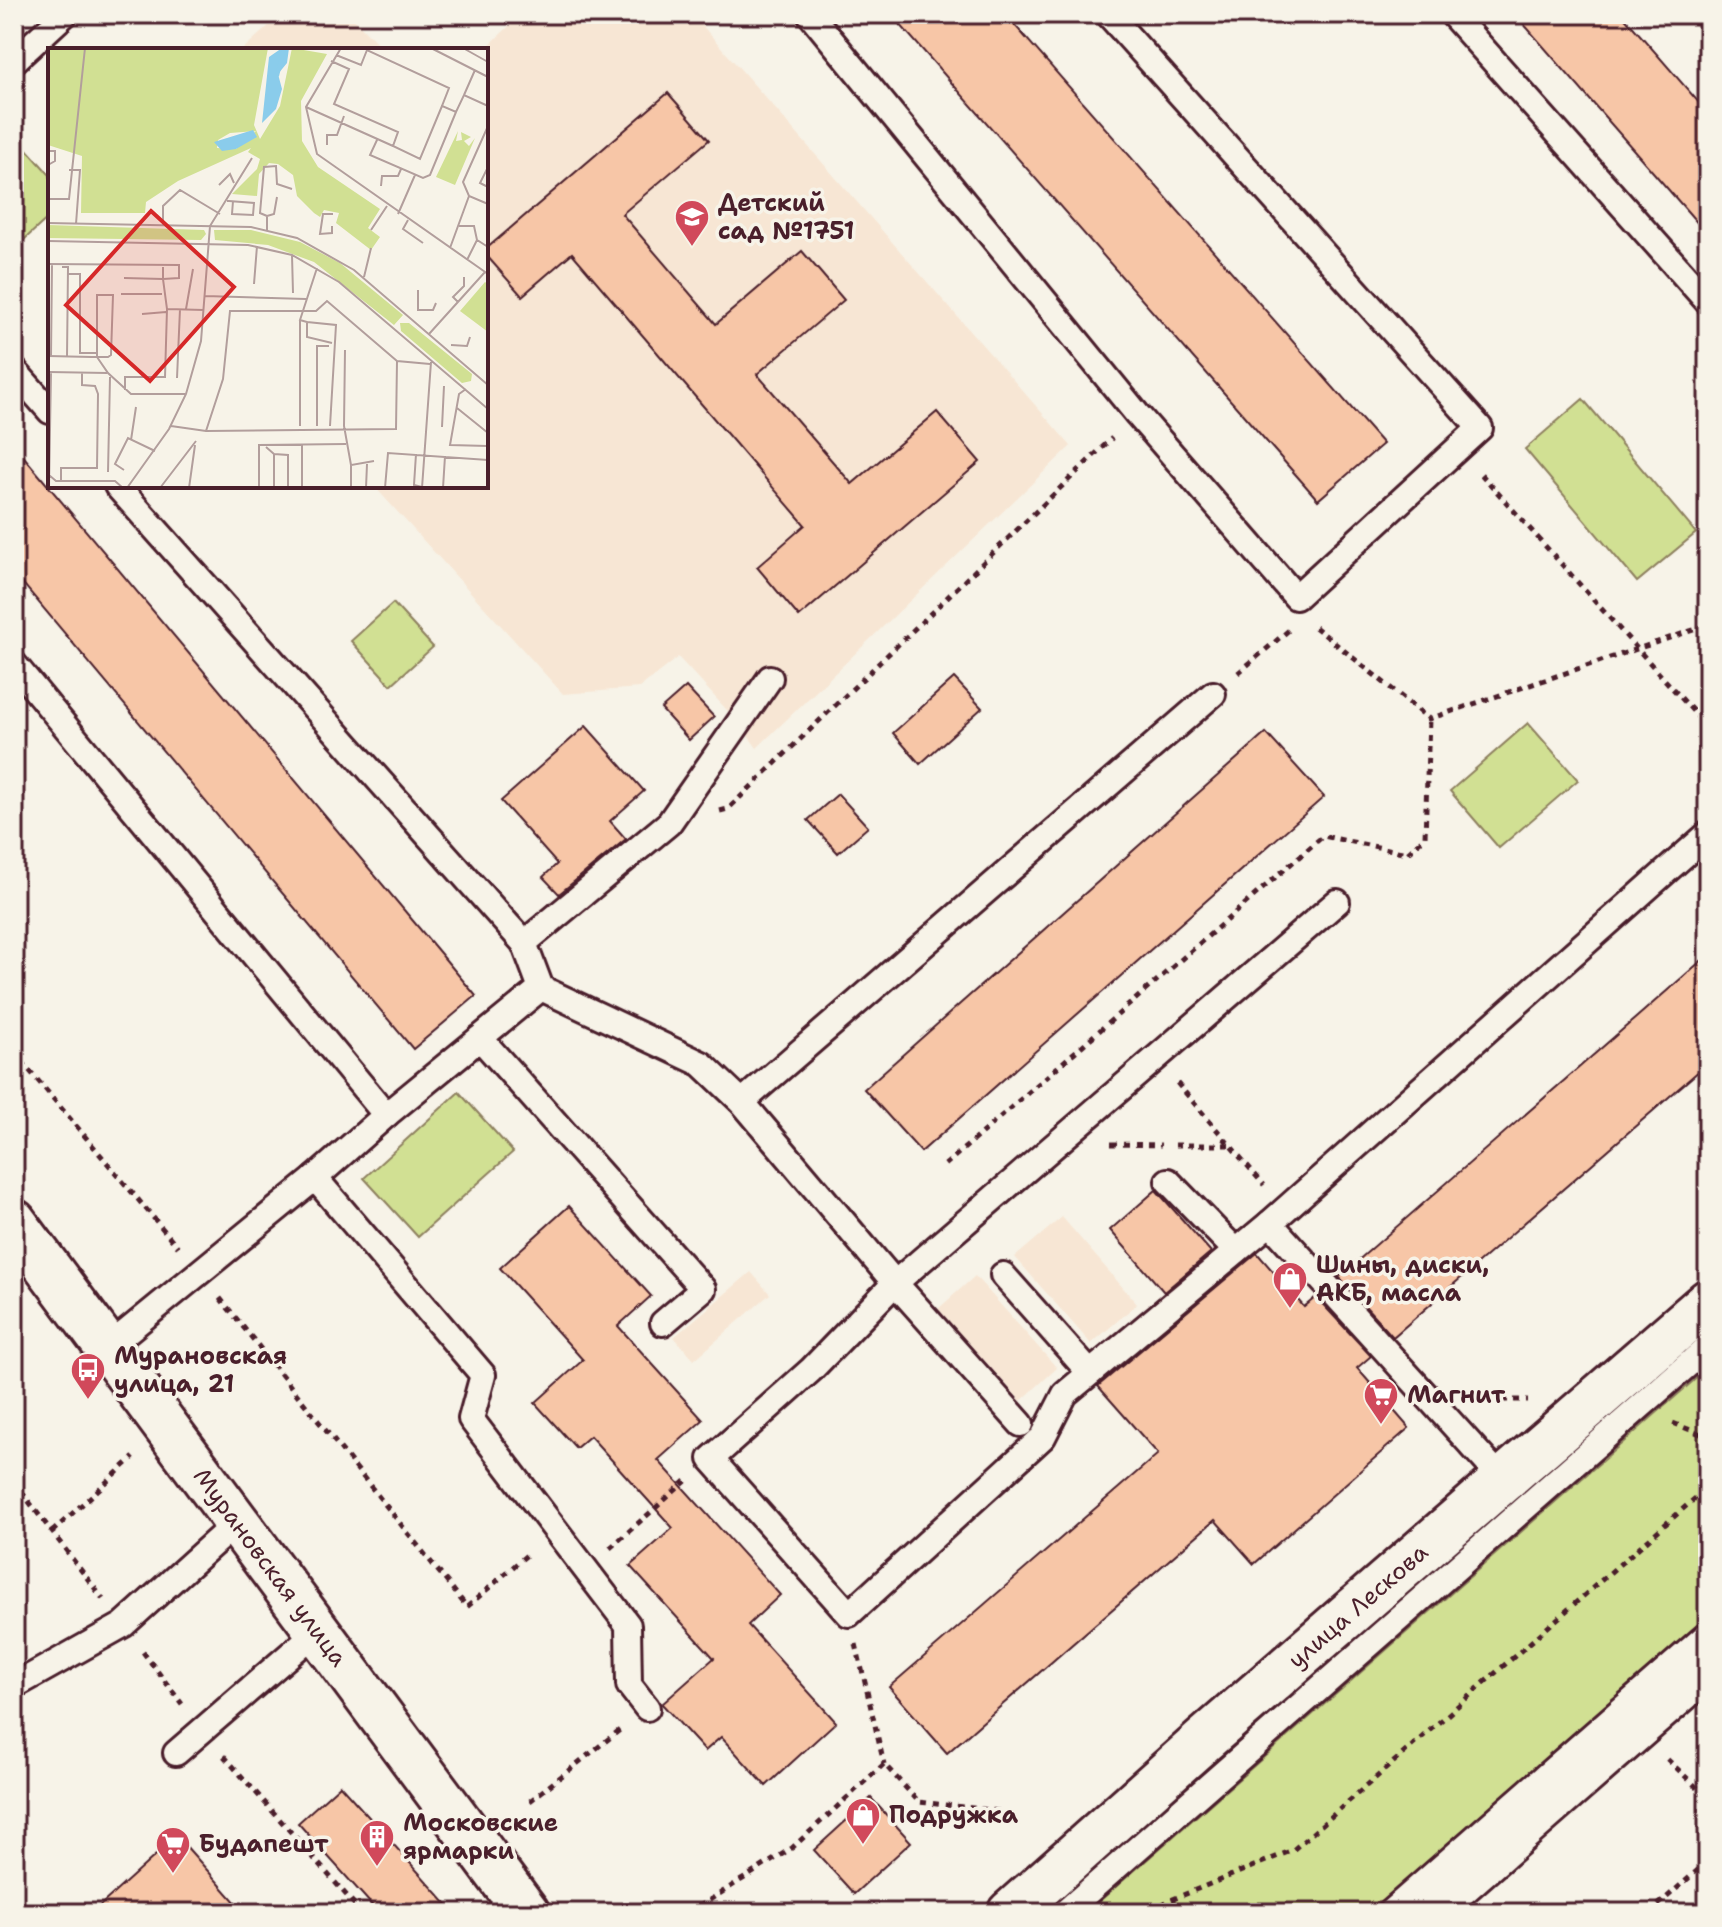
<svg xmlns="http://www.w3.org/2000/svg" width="1722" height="1927" font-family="'Shantell Sans',sans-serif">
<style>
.built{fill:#f7e6d4}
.green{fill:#d1e093;stroke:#8e805f;stroke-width:2}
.building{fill:#f7c6a7;stroke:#4a1f2b;stroke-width:2}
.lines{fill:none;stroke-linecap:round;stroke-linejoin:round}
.service-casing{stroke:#4a1f2b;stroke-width:30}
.minor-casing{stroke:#4a1f2b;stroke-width:50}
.secondary-casing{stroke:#4a1f2b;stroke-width:50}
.path{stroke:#4a1f2b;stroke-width:5;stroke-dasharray:6 6;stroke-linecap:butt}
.service{stroke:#f7f3e8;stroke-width:24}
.minor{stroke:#f7f3e8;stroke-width:44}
.secondary{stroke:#f7f3e8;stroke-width:44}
.labels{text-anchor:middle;stroke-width:7;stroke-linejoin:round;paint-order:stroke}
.poi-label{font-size:24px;font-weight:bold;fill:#4a1f2b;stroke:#f7f3e8;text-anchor:start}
.street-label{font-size:24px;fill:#4a1f2b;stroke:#f7f3e8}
.inset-river{fill:none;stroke:#8acceb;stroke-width:4}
.inset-road{fill:none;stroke:#b29e9c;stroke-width:2}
.view{fill:#d62828;fill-opacity:0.15;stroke:#d62828;stroke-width:4}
.inset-edge{fill:none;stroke:#4a1f2b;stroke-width:4}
</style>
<rect width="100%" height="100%" fill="#f7f3e8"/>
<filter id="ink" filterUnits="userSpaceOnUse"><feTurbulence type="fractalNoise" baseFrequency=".0125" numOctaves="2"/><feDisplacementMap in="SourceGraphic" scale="16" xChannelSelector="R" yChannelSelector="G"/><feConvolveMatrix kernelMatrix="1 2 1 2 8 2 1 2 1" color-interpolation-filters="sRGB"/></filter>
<g filter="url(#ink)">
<g class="built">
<path d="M282,14H349L384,50H242Z"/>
<path d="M522,14H692L1071,446L757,748L738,722L678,657L639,688L563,694L374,486H486V50H484Z"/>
<path d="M1062,1217L1137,1304L1091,1344L1015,1257Z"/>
<path d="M751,1272L770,1294L694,1360L674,1337Z"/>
<path d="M975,1276L1057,1368L1021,1401L938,1309Z"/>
</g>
<g class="green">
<path d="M14,135L50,175V216L14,249Z"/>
<path d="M1583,399L1696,533L1637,582L1525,449Z"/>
<path d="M393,603L433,647L391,685L351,641Z"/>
<path d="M1528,723L1578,780L1499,848L1450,791Z"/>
<path d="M459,1092L513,1152L418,1237L364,1178Z"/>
<path d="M1708,1368V1617L1371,1913H1086Z"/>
</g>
<g class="building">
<path d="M891,14H1005L1383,444L1318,500Z"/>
<path d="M1515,14H1622L1708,113V235Z"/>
<path d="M668,93L709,140L622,214L716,324L802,251L844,300L757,374L852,484L937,412L980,462L799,617L757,567L805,525L572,253L522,296L486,255V249Z"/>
<path d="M14,445L476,996L413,1049L14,573Z"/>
<path d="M954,678L982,708L920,764L893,733Z"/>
<path d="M686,687L714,717L689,740L661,709Z"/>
<path d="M586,726L644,791L610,821L626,839L559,894L543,877L557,864L501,801Z"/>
<path d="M1266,733L1324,797L921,1152L864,1089Z"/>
<path d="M838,794L868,827L838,853L808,820Z"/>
<path d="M1708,955V1063L1393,1337L1339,1277Z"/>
<path d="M1156,1190L1211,1252L1164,1292L1110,1230Z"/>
<path d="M569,1206L651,1296L618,1326L703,1420L658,1460L780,1595L748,1625L836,1722L766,1786L721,1737L705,1751L662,1704L714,1658L630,1566L673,1528L590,1436L576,1448L535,1403L583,1360L500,1268Z"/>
<path d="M1257,1253L1304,1307L1316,1297L1371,1356L1357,1368L1409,1428L1254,1564L1215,1520L947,1753L889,1687L1158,1454L1098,1386Z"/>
<path d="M340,1785L455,1913H379L298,1823Z"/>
<path d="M871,1798L911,1842L854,1894L814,1850Z"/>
<path d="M177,1836L245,1913H92Z"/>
</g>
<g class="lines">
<defs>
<g id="service">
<path d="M810,14L1137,414L1296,597L1480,428L1108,14"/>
<path d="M1452,14L1708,302"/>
<path d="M14,61L65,14"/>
<path d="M14,370L50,411"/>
<path d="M117,486L524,943L541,988L702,1064L742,1102L895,1283L1337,902"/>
<path d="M14,664L386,1115"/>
<path d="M524,943L669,823L770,678"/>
<path d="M480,1038L703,1289L663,1323"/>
<path d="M742,1102L1213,694"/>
<path d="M315,1178L483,1375L471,1419L628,1625L629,1685L647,1708"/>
<path d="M1168,1181L1236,1251"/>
<path d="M1270,1223L1503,1480"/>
<path d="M1003,1275L1090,1373"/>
<path d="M107,1348L315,1178L386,1115L541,988"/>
<path d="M1021,1424L895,1283L811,1370L711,1459L849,1614L1043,1437L1065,1394L1270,1223L1708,834"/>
<path d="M14,1686L123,1625L236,1523"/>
<path d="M176,1753L316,1632"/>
<path d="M1064,1913L1708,1347"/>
<path d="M1389,1913L1708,1634"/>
</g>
<g id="minor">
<path id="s1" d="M14,1222L527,1913"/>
</g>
<g id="secondary">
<path id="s2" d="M1010,1913L1204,1740L1708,1302"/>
<path d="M1425,1913L1708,1665"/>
</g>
</defs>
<use href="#service" class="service-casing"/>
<use href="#minor" class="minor-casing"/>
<use href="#secondary" class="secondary-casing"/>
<g class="path">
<path d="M1481,474L1708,728"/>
<path d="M1315,627L1429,719L1708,625"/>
<path d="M1238,673L1289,630"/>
<path d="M720,811L728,809L1112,438"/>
<path d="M14,1052L178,1247"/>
<path d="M1177,1083L1264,1185"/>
<path d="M1111,1144L1161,1145"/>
<path d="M1175,1145H1229"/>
<path d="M945,1165L1323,836L1407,853L1425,837L1429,719"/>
<path d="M220,1298L467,1607L529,1553"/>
<path d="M1478,1400H1528"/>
<path d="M1673,1423L1708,1437"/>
<path d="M14,1482L103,1599"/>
<path d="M52,1532L134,1457"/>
<path d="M610,1548L686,1481"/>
<path d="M856,1644L884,1764"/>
<path d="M143,1652L182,1704"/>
<path d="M224,1756L362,1913"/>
<path d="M1667,1759L1708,1798"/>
<path d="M530,1801L621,1729"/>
<path d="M689,1913L792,1848L884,1764L919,1802L999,1811"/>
<path d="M1152,1913L1166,1902L1293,1850L1708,1487"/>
<path d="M1649,1913L1708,1861"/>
</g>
<use href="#service" class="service"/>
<use href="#minor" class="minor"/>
<use href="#secondary" class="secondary"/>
</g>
</g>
<defs>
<symbol id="school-pin" viewBox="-11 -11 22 30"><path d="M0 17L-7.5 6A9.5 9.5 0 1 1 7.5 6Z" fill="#d1495b" stroke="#f7f3e8"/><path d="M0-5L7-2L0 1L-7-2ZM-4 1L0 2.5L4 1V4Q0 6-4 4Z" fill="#fff"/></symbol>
<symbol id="shop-pin" viewBox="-11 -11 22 30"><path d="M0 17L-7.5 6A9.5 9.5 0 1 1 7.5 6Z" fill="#d1495b" stroke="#f7f3e8"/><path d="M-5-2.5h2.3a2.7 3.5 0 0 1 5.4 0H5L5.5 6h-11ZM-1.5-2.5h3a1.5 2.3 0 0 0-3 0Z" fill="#fff"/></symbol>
<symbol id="bus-pin" viewBox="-11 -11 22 30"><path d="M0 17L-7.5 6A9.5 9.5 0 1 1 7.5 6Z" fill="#d1495b" stroke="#f7f3e8"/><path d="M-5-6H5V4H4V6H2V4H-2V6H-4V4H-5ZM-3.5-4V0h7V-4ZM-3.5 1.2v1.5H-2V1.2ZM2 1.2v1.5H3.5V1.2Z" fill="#fff"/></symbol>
<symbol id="supermarket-pin" viewBox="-11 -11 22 30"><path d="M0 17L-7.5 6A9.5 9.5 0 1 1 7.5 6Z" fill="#d1495b" stroke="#f7f3e8"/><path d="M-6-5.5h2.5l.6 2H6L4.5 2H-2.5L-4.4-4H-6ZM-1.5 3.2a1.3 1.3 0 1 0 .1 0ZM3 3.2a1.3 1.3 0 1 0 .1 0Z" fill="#fff"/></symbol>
<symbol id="building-pin" viewBox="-11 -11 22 30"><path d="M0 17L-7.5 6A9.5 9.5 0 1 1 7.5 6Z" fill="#d1495b" stroke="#f7f3e8"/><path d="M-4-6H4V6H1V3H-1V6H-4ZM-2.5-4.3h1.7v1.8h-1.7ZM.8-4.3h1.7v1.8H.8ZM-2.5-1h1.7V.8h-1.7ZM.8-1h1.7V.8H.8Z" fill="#fff"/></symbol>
</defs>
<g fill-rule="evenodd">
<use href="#school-pin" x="672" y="197" width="40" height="54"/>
<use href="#shop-pin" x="1270" y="1259" width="40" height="54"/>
<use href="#bus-pin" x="68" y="1350" width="40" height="54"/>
<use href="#supermarket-pin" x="1361" y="1375" width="40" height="54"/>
<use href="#shop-pin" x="843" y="1795" width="40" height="54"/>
<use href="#building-pin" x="357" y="1817" width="40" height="54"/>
<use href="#supermarket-pin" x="153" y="1824" width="40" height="54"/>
</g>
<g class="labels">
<g class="poi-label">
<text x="718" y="211">Детский<tspan x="718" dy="28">сад №1751</tspan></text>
<text x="1316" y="1273">Шины, диски,<tspan x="1316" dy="28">АКБ, масла</tspan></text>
<text x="114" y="1364">Мурановская<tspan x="114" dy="28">улица, 21</tspan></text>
<text x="1407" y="1403">Магнит</text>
<text x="889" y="1823">Подружка</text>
<text x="403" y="1831">Московские<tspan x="403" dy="28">ярмарки</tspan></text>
<text x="199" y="1852">Будапешт</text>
</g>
<g class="street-label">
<text dy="8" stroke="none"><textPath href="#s1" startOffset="430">Мурановская улица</textPath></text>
<text dy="8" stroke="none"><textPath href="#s2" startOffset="464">улица Лескова</textPath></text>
</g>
</g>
<g transform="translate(48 48)">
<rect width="440" height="440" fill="#f7f3e8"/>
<path d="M0,0H220L206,77L212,91L232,58L244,0L279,6L253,53L254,93L270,119L332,161L320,180L332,189L323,202L288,175L291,165L276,162L272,169L266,165L249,148L245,127L230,116L221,115L211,126L209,148L184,146L209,121L212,111L200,104L203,100L130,133L98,154L97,165H33L34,108L0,97ZM208,83L188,101L169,100L170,92L182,85ZM410,83L408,93L414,92L413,84L423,89L416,93L421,98L427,90L407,137L388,129ZM0,177L156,182L158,186L153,192L0,190ZM166,182H203L252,194L292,215L355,267L346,277L266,214L220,197L167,192ZM437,234L440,236V284L412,263ZM352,275H361L424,326L423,333L414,335L353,283Z" fill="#d1e093" fill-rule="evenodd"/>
<path d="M234,0H241L239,15L230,26L234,41L228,61L214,75L221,9ZM205,82L209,89L188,101L174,103L166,94Z" fill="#8acceb"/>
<path class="inset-river" d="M229,28L236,0"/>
<path class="inset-road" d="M293,0L258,59L269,106L440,226M383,0L440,29M415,0L440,14M288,7L313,17L319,2L401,40L394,58L408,64L416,47L440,58M283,13L301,21L286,56L350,84L345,98L372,111L394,58M416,47L427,22M258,59L345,98M440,78L415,134L421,148L440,156M329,92L322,107L375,130L382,127L408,64M279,97V87H289L296,68M0,103H7V113L0,117M440,119L432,135L440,139M21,122H32L28,176M171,137L182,126L186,135M333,138L334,128H350L353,121M0,151H21L37,0M179,153H181L206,155L205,167L184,166L185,153M350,166L367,127M219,168L226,166L229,149M360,172L355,181L375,195M0,175L203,179L249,190L306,222L440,337M115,177V158L132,142L172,166M284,178V185L272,186L275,166H285M411,178H426L429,192M219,182V168L212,165L216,119L228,118L229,136L244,141M323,182L339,158M0,193L200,197L244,207L291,234L440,361M402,200L421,148M244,207L245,245M419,212L429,192L440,199M0,216L131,217V230L115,231V219M14,219H20L19,309M269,220L252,272L259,274V289L284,295M20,226H32V305H49M316,229L323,200M76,230L115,231L119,261L117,329H77V342M206,236L209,198M370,242V262H385L388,255M73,246H114M157,248L258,251M410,254L405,249L416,238V229M119,261L156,262M138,261L145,221M94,266L118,264M259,274L288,277L282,378M381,286L437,224M403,297L419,298L422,289M297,302L296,378L303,417M0,308L44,309H60L63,307L65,247H49V309L60,325L83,346H137M3,308L4,216M1,324L59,325M129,330L132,261M418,341L411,346L402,397L440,398M409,360L440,385M123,378L158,383L348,381L349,313M252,378V272M269,378V298H281M394,379L396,338M158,383L175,331L182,263H268L279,253L349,313L382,316M83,392L88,359M218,399L226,406L240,407V440M368,406L366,437L374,439M76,422L67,416L80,390L107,403M60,424L62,329M1,427L8,433H67L75,440M13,433V420H49L50,346L47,338L34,337V324M1,440L3,324M79,440L121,381L138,346L153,293L162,178L204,110M112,440L148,393M141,440L147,397M211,440V397L298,396M226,440V406M254,440V397M303,440V417L326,413M318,440L319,416M337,440L340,405L440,412M374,440L383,314M395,440L397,408"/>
<path class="view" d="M103,163L186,239L102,333L18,257Z"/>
<rect width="440" height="440" class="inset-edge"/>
</g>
<rect width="1722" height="1927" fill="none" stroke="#f7f3e8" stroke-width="48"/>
<rect x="24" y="24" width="1674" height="1879" fill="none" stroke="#4a1f2b" stroke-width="3" filter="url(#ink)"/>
</svg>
